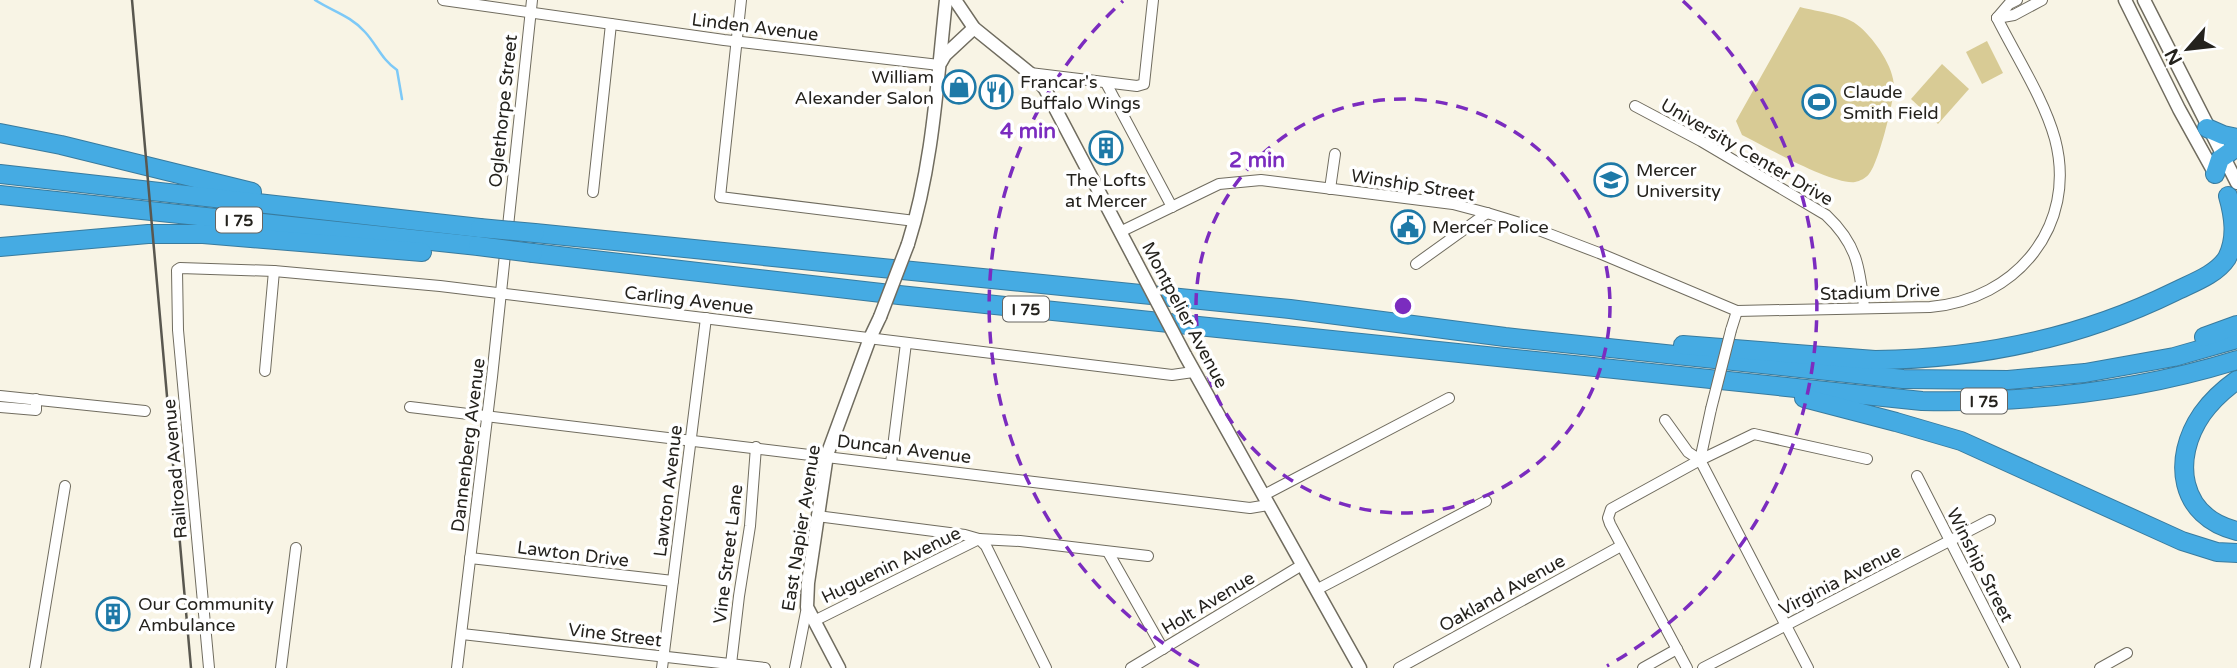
<svg xmlns="http://www.w3.org/2000/svg" width="2237" height="668" font-family="'Varela Round',sans-serif">
<style>
.green{fill:#d8cb95}
.lines{fill:none;stroke-linecap:round;stroke-linejoin:round}
.stream{stroke:#7dc9f7;stroke-width:2.5}
.minor-casing{stroke:#706c5f;stroke-width:12}
.tertiary-casing{stroke:#706c5f;stroke-width:15}
.motorway-casing{stroke:#397b9e;stroke-width:20}
.minor{stroke:#fff;stroke-width:10}
.tertiary{stroke:#fff;stroke-width:12}
.motorway{stroke:#45abe3;stroke-width:18}
.rail{stroke:#59574f;stroke-width:2.5}
.minor-bridge-casing{stroke:#706c5f;stroke-width:12;stroke-linecap:butt}
.tertiary-bridge-casing{stroke:#706c5f;stroke-width:15;stroke-linecap:butt}
.motorway-bridge-casing{stroke:#397b9e;stroke-width:20;stroke-linecap:butt}
.minor-bridge{stroke:#fff;stroke-width:10}
.tertiary-bridge{stroke:#fff;stroke-width:12}
.motorway-bridge{stroke:#45abe3;stroke-width:18}
.ring{fill:none;stroke:#7b2cbf;stroke-width:3.5;stroke-dasharray:12 9}
.labels{text-anchor:middle;stroke-width:7;stroke-linejoin:round;paint-order:stroke}
.shield{fill:#fff;stroke:#666461;stroke-width:2}
.shield-label{font-size:16px;font-weight:bold;fill:#24221d}
.street-label{font-size:18px;fill:#24221d;stroke:#fff}
.poi-label{font-size:18px;fill:#24221d;stroke:#fff;text-anchor:start}
.centre{fill:#7b2cbf;stroke:#fff;stroke-width:3.5}
.ring-label{font-size:21px;text-anchor:middle;font-weight:bold;fill:#7b2cbf;stroke:#fff;stroke-width:7;stroke-linejoin:round;paint-order:stroke}
</style>
<rect width="100%" height="100%" fill="#f8f4e5"/>
<g class="green">
<path d="M1800,7C1818,12 1846,14 1860,27C1875,40 1894,67 1894,87C1894,101 1878,165 1869,174C1866,178 1860,181 1855,182C1832,185 1766,147 1742,135L1736,121Z"/>
<path d="M1987,41L2003,73L1982,84L1966,52Z"/>
<path d="M1942,64L1969,89L1938,124L1911,99Z"/>
</g>
<g class="lines">
<path class="stream" d="M315,0C332,11 351,16 365,32C377,45 382,60 397,70L402,99"/>
<defs>
<g id="minor">
<path d="M443,0L724,40L939,65"/>
<path d="M741,0L720,197L915,221"/>
<path d="M1997,18L2014,15L2042,0"/>
<path d="M1997,18L2009,4L2017,0"/>
<path d="M1030,73L1137,86L1144,84L1153,0"/>
<path d="M1106,83L1172,207"/>
<path d="M1635,106L1701,141L1826,215C1857,244 1860,268 1864,307"/>
<path d="M1330,189L1335,154"/>
<path d="M593,192L611,24"/>
<path d="M1120,232L1219,184L1261,180L1453,204L1487,213L1523,224L1599,253L1737,311L1930,307C2016,300 2078,226 2055,139C2044,99 2016,56 1997,18"/>
<path d="M1416,264L1487,213"/>
<path d="M1731,330L1737,311"/>
<path d="M265,371L274,271"/>
<path d="M0,396L145,411"/>
<path d="M0,407L36,410V399"/>
<path d="M410,407L1250,508L1268,505"/>
<path d="M1665,420L1688,452L1700,460L1808,668"/>
<path d="M1700,460L1711,409"/>
<path d="M891,463L906,343"/>
<path d="M1917,476L2015,668"/>
<path d="M1264,495L1449,398"/>
<path d="M817,516L965,535L979,539L986,546L1046,668"/>
<path d="M1108,552L1163,649"/>
<path d="M470,558L673,581"/>
<path d="M1316,590L1486,501"/>
<path d="M814,621L979,539L1020,541L1148,556"/>
<path d="M462,634L765,668"/>
<path d="M731,664L739,596L750,526L756,447"/>
<path d="M35,668L65,486"/>
<path d="M209,668L178,330L177,270L180,268L274,271L440,286L1172,375L1193,372"/>
<path d="M281,668L296,548"/>
<path d="M457,668L492,377L532,0"/>
<path d="M662,668L706,318"/>
<path d="M795,668L807,607"/>
<path d="M1131,668L1302,565"/>
<path d="M1399,668L1621,546"/>
<path d="M1643,668L1677,649"/>
<path d="M1687,668L1610,524L1608,518L1611,509L1700,460L1754,434L1867,459"/>
<path d="M1703,668L1990,520"/>
<path d="M2100,668L2127,653"/>
</g>
<g id="tertiary">
<path d="M955,0L974,28L1037,79L1045,89L1135,260"/>
<path d="M2125,0L2179,109L2215,174"/>
<path d="M2144,0L2237,183"/>
<path d="M941,62L945,55L974,28"/>
<path d="M908,244C933,165 937,82 946,0"/>
<path d="M1185,355L1360,668"/>
<path d="M839,668L807,607L808,583L827,455L870,338L880,317"/>
</g>
<g id="motorway">
<path d="M2207,128L2223,135L2237,138"/>
<path d="M0,133L61,145L252,192"/>
<path d="M0,174L480,228"/>
<path d="M2215,174L2220,159L2237,147"/>
<path d="M0,195L478,246"/>
<path d="M535,233L1290,309L1505,337L1903,379L2008,380L2085,373L2174,357L2237,339"/>
<path d="M0,247L148,234H203L422,252"/>
<path d="M533,253L899,295L1922,401C2029,403 2134,392 2237,360"/>
<path d="M2204,337L2237,325"/>
<path d="M1683,345L1875,360C1980,359 2080,338 2174,292C2192,283 2216,275 2227,258C2237,238 2234,217 2228,196"/>
<path d="M2237,380C2223,390 2212,400 2202,414C2171,459 2179,517 2237,531"/>
<path d="M1804,398L1896,422L1961,441L2182,541L2217,552L2237,553"/>
</g>
</defs>
<use href="#minor" class="minor-casing"/>
<use href="#tertiary" class="tertiary-casing"/>
<use href="#motorway" class="motorway-casing"/>
<use href="#minor" class="minor"/>
<use href="#tertiary" class="tertiary"/>
<use href="#motorway" class="motorway"/>
<path class="rail" d="M132,0L191,668"/>
<defs>
<path id="minor-bridge" d="M1711,409L1731,330"/>
<g id="tertiary-bridge">
<path d="M1135,260L1185,355"/>
<path d="M880,317L908,244"/>
</g>
<g id="motorway-bridge">
<path d="M480,228L535,233"/>
<path d="M478,246L533,253"/>
</g>
</defs>
<use href="#minor-bridge" class="minor-bridge-casing"/>
<use href="#tertiary-bridge" class="tertiary-bridge-casing"/>
<use href="#motorway-bridge" class="motorway-bridge-casing"/>
<use href="#minor-bridge" class="minor-bridge"/>
<use href="#tertiary-bridge" class="tertiary-bridge"/>
<use href="#motorway-bridge" class="motorway-bridge"/>
</g>
<g class="ring">
<circle cx="1403" cy="306" r="207"/>
<path d="M1199 666A414 414 0 0 1 1123 1M1683 1A414 414 0 0 1 1607 666"/>
</g>
<defs>
<symbol id="shop-ring" viewBox="-11 -11 22 22"><circle r="9.5" fill="#fff" stroke="#1e79a7" stroke-width="1.5"/><path d="M-5-2.5h2.3a2.7 3.5 0 0 1 5.4 0H5L5.5 6h-11ZM-1.5-2.5h3a1.5 2.3 0 0 0-3 0Z" fill="#1e79a7"/></symbol>
<symbol id="restaurant-ring" viewBox="-11 -11 22 22"><circle r="9.5" fill="#fff" stroke="#1e79a7" stroke-width="1.5"/><path d="M-5-6h1v4h1v-4h1v4h1v-4h1v5L-1.5 .5V6h-2V.5L-5-1ZM5-6V6H3V1.5H1.5Q1.5-4 5-6Z" fill="#1e79a7"/></symbol>
<symbol id="stadium-ring" viewBox="-11 -11 22 22"><circle r="9.5" fill="#fff" stroke="#1e79a7" stroke-width="1.5"/><path d="M0-5a6.5 5 0 1 0 0 10a6.5 5 0 1 0 0-10ZM-3.5-1.8h7v3.6h-7Z" fill="#1e79a7"/></symbol>
<symbol id="building-ring" viewBox="-11 -11 22 22"><circle r="9.5" fill="#fff" stroke="#1e79a7" stroke-width="1.5"/><path d="M-4-6H4V6H1V3H-1V6H-4ZM-2.5-4.3h1.7v1.8h-1.7ZM.8-4.3h1.7v1.8H.8ZM-2.5-1h1.7V.8h-1.7ZM.8-1h1.7V.8H.8Z" fill="#1e79a7"/></symbol>
<symbol id="university-ring" viewBox="-11 -11 22 22"><circle r="9.5" fill="#fff" stroke="#1e79a7" stroke-width="1.5"/><path d="M0-5L7-2L0 1L-7-2ZM-4 1L0 2.5L4 1V4Q0 6-4 4Z" fill="#1e79a7"/></symbol>
<symbol id="civic-ring" viewBox="-11 -11 22 22"><circle r="9.5" fill="#fff" stroke="#1e79a7" stroke-width="1.5"/><path d="M-.6-6.5H3V-4.5H.6V-3L4-1V1h2V6H-6V1h2V-1L-.6-3ZM-1.2 2.5V6h2.4V2.5Z" fill="#1e79a7"/></symbol>
</defs>
<g fill-rule="evenodd">
<use href="#shop-ring" x="940" y="68" width="38" height="38"/>
<use href="#restaurant-ring" x="977" y="73" width="38" height="38"/>
<use href="#stadium-ring" x="1800" y="83" width="38" height="38"/>
<use href="#building-ring" x="1087" y="129" width="38" height="38"/>
<use href="#university-ring" x="1592" y="161" width="38" height="38"/>
<use href="#civic-ring" x="1389" y="208" width="38" height="38"/>
<use href="#building-ring" x="94" y="595" width="38" height="38"/>
</g>
<g class="labels">
<g class="shield">
<rect x="216" y="207.5" width="46" height="25" rx="5"/>
<rect x="1003" y="296.5" width="46" height="25" rx="5"/>
<rect x="1961" y="388.5" width="46" height="25" rx="5"/>
</g>
<g class="shield-label">
<text x="239" y="226">I 75</text>
<text x="1026" y="315">I 75</text>
<text x="1984" y="407">I 75</text>
</g>
<g class="street-label">
<text transform="translate(755 27) rotate(7)" y="6">Linden Avenue</text>
<text transform="translate(503 111) rotate(-84)" y="6">Oglethorpe Street</text>
<text transform="translate(1747 152) rotate(30)" y="6">University Center Drive</text>
<text transform="translate(1413 185) rotate(9)" y="6">Winship Street</text>
<text transform="translate(1880 292) rotate(-2)" y="6">Stadium Drive</text>
<text transform="translate(689 300) rotate(7)" y="6">Carling Avenue</text>
<text transform="translate(1185 315) rotate(62)" y="6">Montpelier Avenue</text>
<text transform="translate(468 445) rotate(-83)" y="6">Dannenberg Avenue</text>
<text transform="translate(904 449) rotate(7)" y="6">Duncan Avenue</text>
<text transform="translate(175 469) rotate(-95)" y="6">Railroad Avenue</text>
<text transform="translate(668 491) rotate(-83)" y="6">Lawton Avenue</text>
<text transform="translate(801 528) rotate(-81)" y="6">East Napier Avenue</text>
<text transform="translate(573 554) rotate(7)" y="6">Lawton Drive</text>
<text transform="translate(728 554) rotate(-83)" y="6">Vine Street Lane</text>
<text transform="translate(891 565) rotate(-26)" y="6">Huguenin Avenue</text>
<text transform="translate(1980 565) rotate(63)" y="6">Winship Street</text>
<text transform="translate(1840 580) rotate(-27)" y="6">Virginia Avenue</text>
<text transform="translate(1502 593) rotate(-29)" y="6">Oakland Avenue</text>
<text transform="translate(1208 603) rotate(-31)" y="6">Holt Avenue</text>
<text transform="translate(615 635) rotate(7)" y="6">Vine Street</text>
</g>
<g class="poi-label">
<text x="934" y="83" text-anchor="end">William<tspan x="934" dy="21">Alexander Salon</tspan></text>
<text x="1020" y="88">Francar's<tspan x="1020" dy="21">Buffalo Wings</tspan></text>
<text x="1843" y="98">Claude<tspan x="1843" dy="21">Smith Field</tspan></text>
<text x="1636" y="176">Mercer<tspan x="1636" dy="21">University</tspan></text>
<text x="1106" y="186" text-anchor="middle">The Lofts<tspan x="1106" dy="21">at Mercer</tspan></text>
<text x="1432" y="233">Mercer Police</text>
<text x="138" y="610">Our Community<tspan x="138" dy="21">Ambulance</tspan></text>
</g>
</g>
<circle cx="1403" cy="306" r="10" class="centre"/>
<g class="ring-label">
<text x="1028" y="138">4 min</text>
<text x="1257" y="167">2 min</text>
</g>
<g transform="translate(2188 49) rotate(242)" stroke="#ffffff" stroke-width="5" paint-order="stroke">
<path d="M0-5L12 26L0 18L-12 26Z" fill="#24221d"/>
<text y="-10" font-size="19" font-weight="bold" text-anchor="middle" fill="#24221d">N</text>
</g>
</svg>
